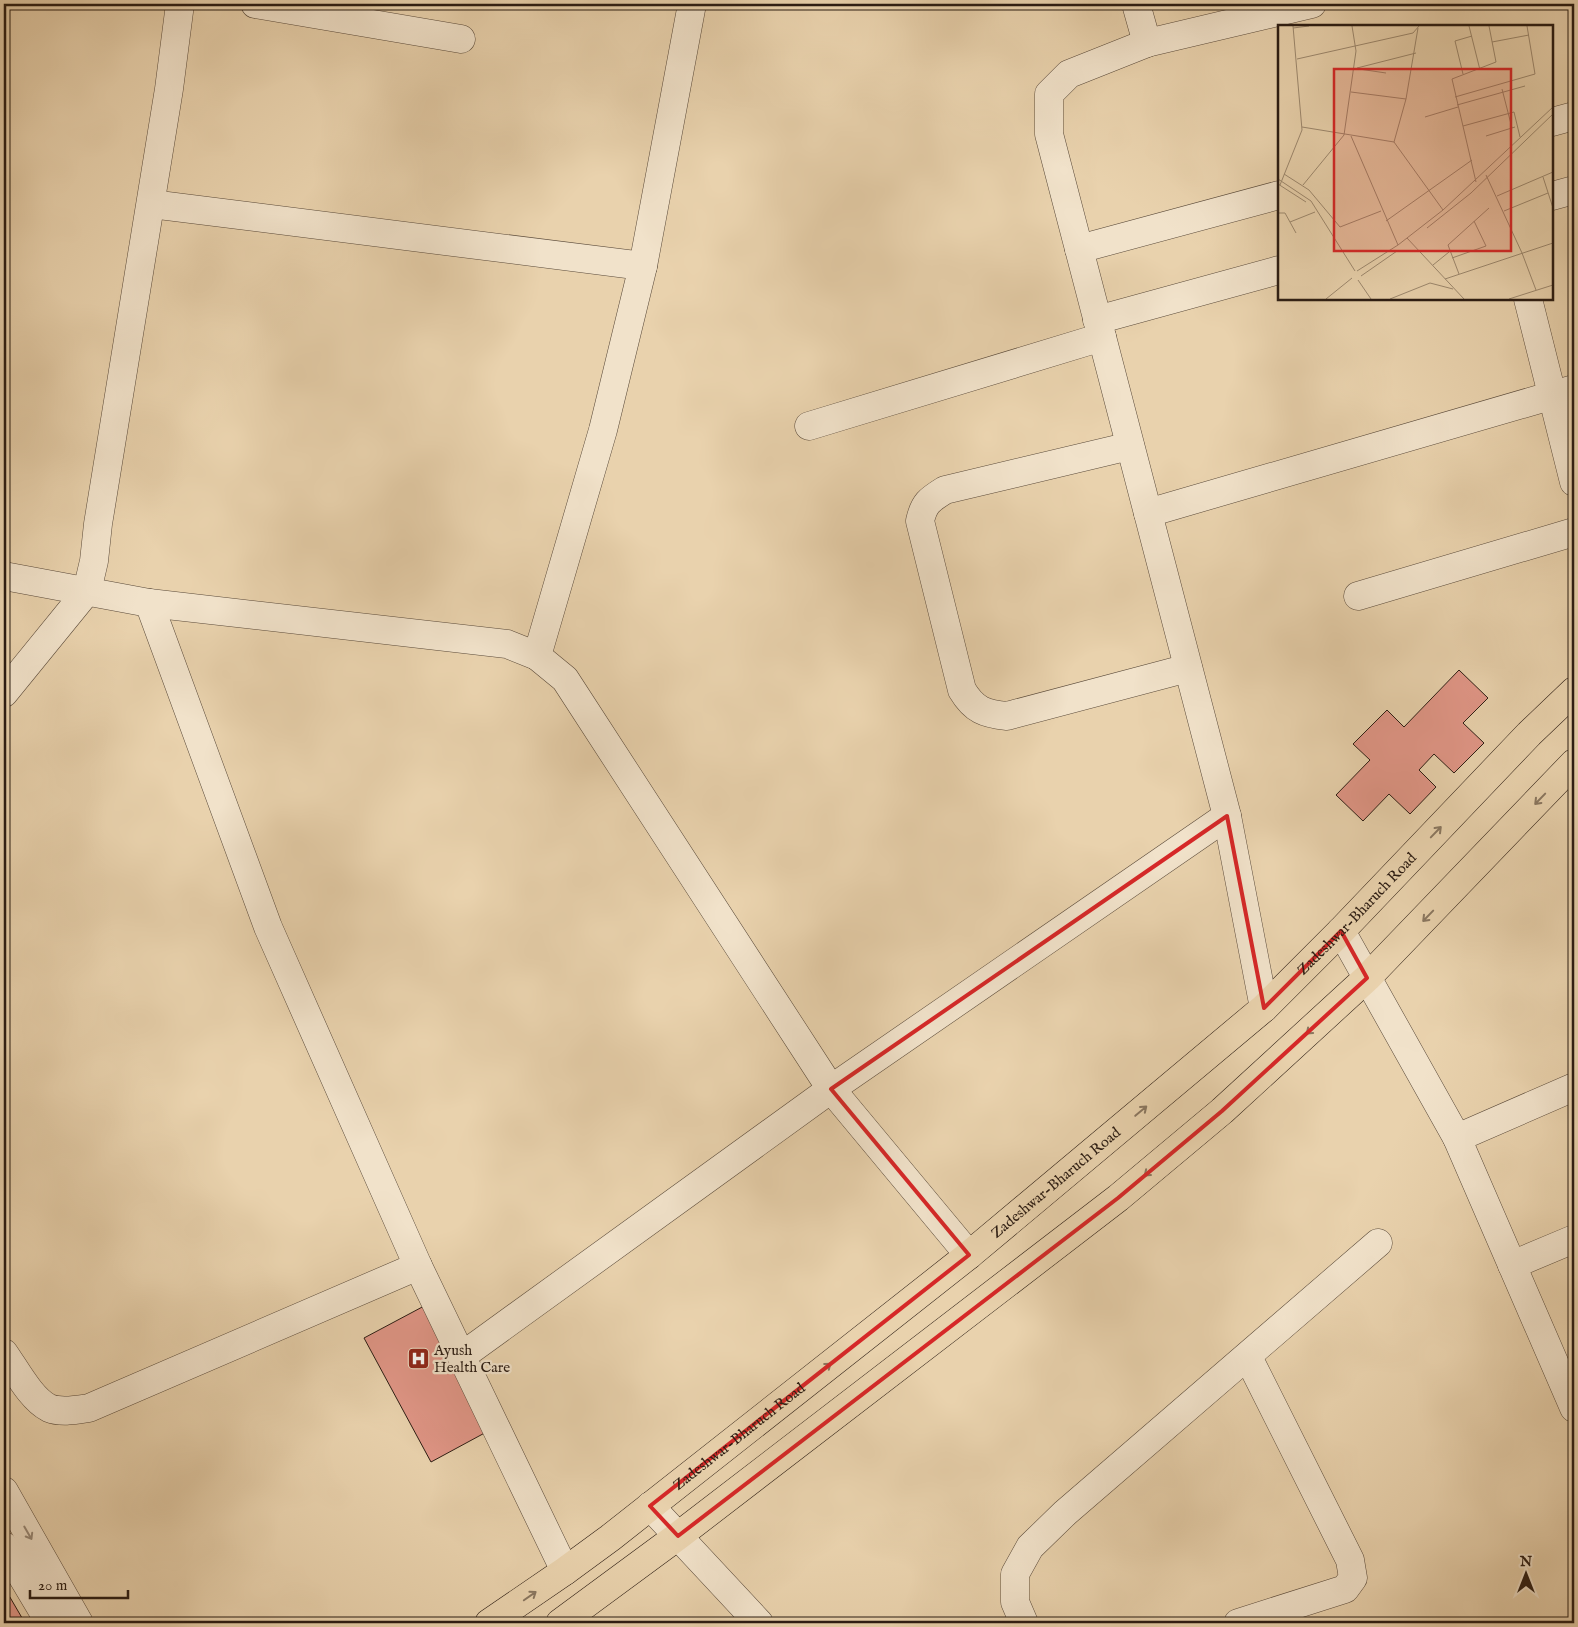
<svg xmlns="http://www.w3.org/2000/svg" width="1578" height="1627" font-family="'IM FELL English',serif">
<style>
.building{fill:#e19687;stroke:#2b1c13}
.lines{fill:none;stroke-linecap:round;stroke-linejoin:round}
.minor-casing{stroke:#5a4a3a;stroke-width:29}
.major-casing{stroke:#2b1c13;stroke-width:29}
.minor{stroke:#f1e2ca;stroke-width:28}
.major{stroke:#e9d2ad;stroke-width:28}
.oneway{stroke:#8a7760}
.oneway2{stroke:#988978}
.marked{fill:none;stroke:#d62828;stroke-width:4;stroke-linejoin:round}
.labels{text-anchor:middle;stroke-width:4.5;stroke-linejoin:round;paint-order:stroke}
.street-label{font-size:15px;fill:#2b1c13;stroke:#f1e2ca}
.poi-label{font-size:15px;fill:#2b1c13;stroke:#f1e2ca;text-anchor:start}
.inset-road{fill:none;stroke:#9d896f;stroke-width:1}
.view{fill:#d62828;fill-opacity:0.15;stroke:#d62828;stroke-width:2.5}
.inset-edge{fill:none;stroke:#2b1c13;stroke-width:2.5}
</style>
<rect width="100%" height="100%" fill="#e9d2ad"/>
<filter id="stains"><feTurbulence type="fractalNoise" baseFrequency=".004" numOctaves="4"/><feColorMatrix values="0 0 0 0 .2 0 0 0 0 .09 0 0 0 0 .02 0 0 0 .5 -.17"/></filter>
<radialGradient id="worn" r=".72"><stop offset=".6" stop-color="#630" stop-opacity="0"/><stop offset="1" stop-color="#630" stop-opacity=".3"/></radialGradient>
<g class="building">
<path d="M1459,670L1488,698L1463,723L1484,743L1454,773L1434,754L1419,770L1436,787L1410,814L1389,794L1363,821L1336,795L1370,760L1353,744L1387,710L1404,727Z"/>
<path d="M426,1305L492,1429L431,1462L364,1338Z"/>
<path d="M4,1587L25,1623H4Z"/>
</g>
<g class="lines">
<defs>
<g id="minor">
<path d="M255,4L461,39"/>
<path d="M1136,4L1147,43"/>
<path d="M1552,122L1574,116"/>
<path d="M1552,196L1574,190"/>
<path d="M151,204L643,266"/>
<path d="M1079,249L1279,195"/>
<path d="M1528,299L1574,482"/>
<path d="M1097,320L1279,270"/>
<path d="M809,426L1102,337"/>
<path d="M1130,446L945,490C929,500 924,503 920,521L962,690C974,710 985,714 1007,716L1188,668"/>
<path d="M1148,513L1574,389"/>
<path d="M4,576L149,603L507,644L537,656L565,679L831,1089L969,1255"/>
<path d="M1358,596L1574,532"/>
<path d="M149,603L268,927L418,1266L565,1571"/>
<path d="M537,656L603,430L643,266L692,4"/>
<path d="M4,693L87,591L94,561L98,524L169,89L180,4"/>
<path d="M1341,931L1457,1138L1574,1408"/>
<path d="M1264,1008L1227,816L1049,134V94L1069,74L1147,43L1312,4"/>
<path d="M1457,1138L1574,1087"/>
<path d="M1512,1265L1574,1239"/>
<path d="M4,1353C16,1370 31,1399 49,1408C61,1413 76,1410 89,1408L418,1266"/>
<path d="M462,1356L831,1089L1227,816"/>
<path d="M4,1491L79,1623"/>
<path d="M650,1506L759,1623"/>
<path d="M4,1546L50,1623"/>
<path d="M1024,1623L1015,1602V1574L1030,1547L1065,1513L1378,1243"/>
<path d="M1238,1623L1345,1589L1353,1578L1350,1560L1248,1357"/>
</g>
<g id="major">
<path id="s1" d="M489,1623L565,1571L610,1538L969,1255L1264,1008L1341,931L1529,734L1574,691"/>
<path d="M560,1623L678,1536L1118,1198L1222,1111L1367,978L1574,763"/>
</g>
</defs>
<use href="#minor" class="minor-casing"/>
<use href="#major" class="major-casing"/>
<use href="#minor" class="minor"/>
<use href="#major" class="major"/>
</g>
<defs><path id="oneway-shaft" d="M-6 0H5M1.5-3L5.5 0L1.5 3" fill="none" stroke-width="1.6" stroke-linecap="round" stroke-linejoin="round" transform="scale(1.25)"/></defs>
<g class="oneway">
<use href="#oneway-shaft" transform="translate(1540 799) rotate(134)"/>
<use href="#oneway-shaft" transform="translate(1436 832) rotate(-46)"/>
<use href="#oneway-shaft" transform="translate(1428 916) rotate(134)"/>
<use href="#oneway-shaft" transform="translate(1312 1029) rotate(138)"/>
<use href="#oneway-shaft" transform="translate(1141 1111) rotate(-40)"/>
<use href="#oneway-shaft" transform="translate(1150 1171) rotate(140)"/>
<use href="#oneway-shaft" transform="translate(825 1368) rotate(-38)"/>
<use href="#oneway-shaft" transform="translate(530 1596) rotate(-35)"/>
</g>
<use class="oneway2" href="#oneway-shaft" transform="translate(28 1533) rotate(60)"/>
<path class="marked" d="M1227,816L1264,1008L1341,931L1367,978L1222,1111L1118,1198L678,1536L650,1506L969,1255L831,1089Z"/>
<defs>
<symbol id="hospital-square" viewBox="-11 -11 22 22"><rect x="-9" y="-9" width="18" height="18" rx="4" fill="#8f2418" stroke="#f1e2ca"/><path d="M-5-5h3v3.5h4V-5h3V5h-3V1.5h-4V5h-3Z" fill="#fff"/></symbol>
</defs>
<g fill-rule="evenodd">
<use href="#hospital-square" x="406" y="1346" width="25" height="25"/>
</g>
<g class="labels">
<g class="street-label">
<text dy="5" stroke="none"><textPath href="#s1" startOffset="1122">Zadeshwar-Bharuch Road</textPath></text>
<text dy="5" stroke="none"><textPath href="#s1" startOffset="718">Zadeshwar-Bharuch Road</textPath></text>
<text dy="5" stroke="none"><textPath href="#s1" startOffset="312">Zadeshwar-Bharuch Road</textPath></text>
</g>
<g class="poi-label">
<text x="434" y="1355">Ayush<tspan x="434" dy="17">Health Care</tspan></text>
</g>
</g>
<g transform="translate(1278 25)">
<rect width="275" height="275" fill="#e9d2ad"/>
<path class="inset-road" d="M191,1L202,45M15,3L31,1M214,17L251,10M19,34L135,8L141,1M79,43L138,28M81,44L108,48M185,49L177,16L194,11M224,64L234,103M73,67L128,74M177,72L257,49L249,1M179,80L247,61M147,92L180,82M185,101L236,87L242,112M24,102L116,117L165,185M73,111L120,220M208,111L237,102M116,117L128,74L140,3M6,149L31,165L62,202L103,186M208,150L244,228L258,265M265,152L275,183M0,154L33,176L77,246M198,157L174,54L218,37L211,1M0,159L28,177M2,160L24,105L15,1M25,160L66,110L78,26L74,1M219,171L275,147M226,186L270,168M0,188H7L18,208M108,196L194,135M12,197L37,187M149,203L193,168L275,89M129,213L186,274M174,233L208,221L196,196M155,240L171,227M79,246L120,220L165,185L275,82M181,249L170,220L211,183M83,251L119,226M167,254L275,218M80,255L93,274M48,274L74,253M112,274L152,258L175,264M231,274L275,260"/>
<path class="view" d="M56,44H233V226H56Z"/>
<rect width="275" height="275" class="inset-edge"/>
</g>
<rect width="1578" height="1627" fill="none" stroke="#e9d2ad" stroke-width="20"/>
<rect x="5" y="5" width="1568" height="1617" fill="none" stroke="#2b1c13" stroke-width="2.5"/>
<rect x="10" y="10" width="1558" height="1607" fill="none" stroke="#2b1c13"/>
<g transform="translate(1526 1574)" stroke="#f1e2ca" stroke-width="4" paint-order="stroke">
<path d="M0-4L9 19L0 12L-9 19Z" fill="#2b1c13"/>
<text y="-8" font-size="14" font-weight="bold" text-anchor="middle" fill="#2b1c13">N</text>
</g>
<path d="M30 1590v8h98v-8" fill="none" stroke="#2b1c13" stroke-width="2.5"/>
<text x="38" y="1590" font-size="15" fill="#2b1c13" stroke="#f1e2ca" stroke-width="4" paint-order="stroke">20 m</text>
<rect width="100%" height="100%" filter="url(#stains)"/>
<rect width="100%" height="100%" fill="url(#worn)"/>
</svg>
